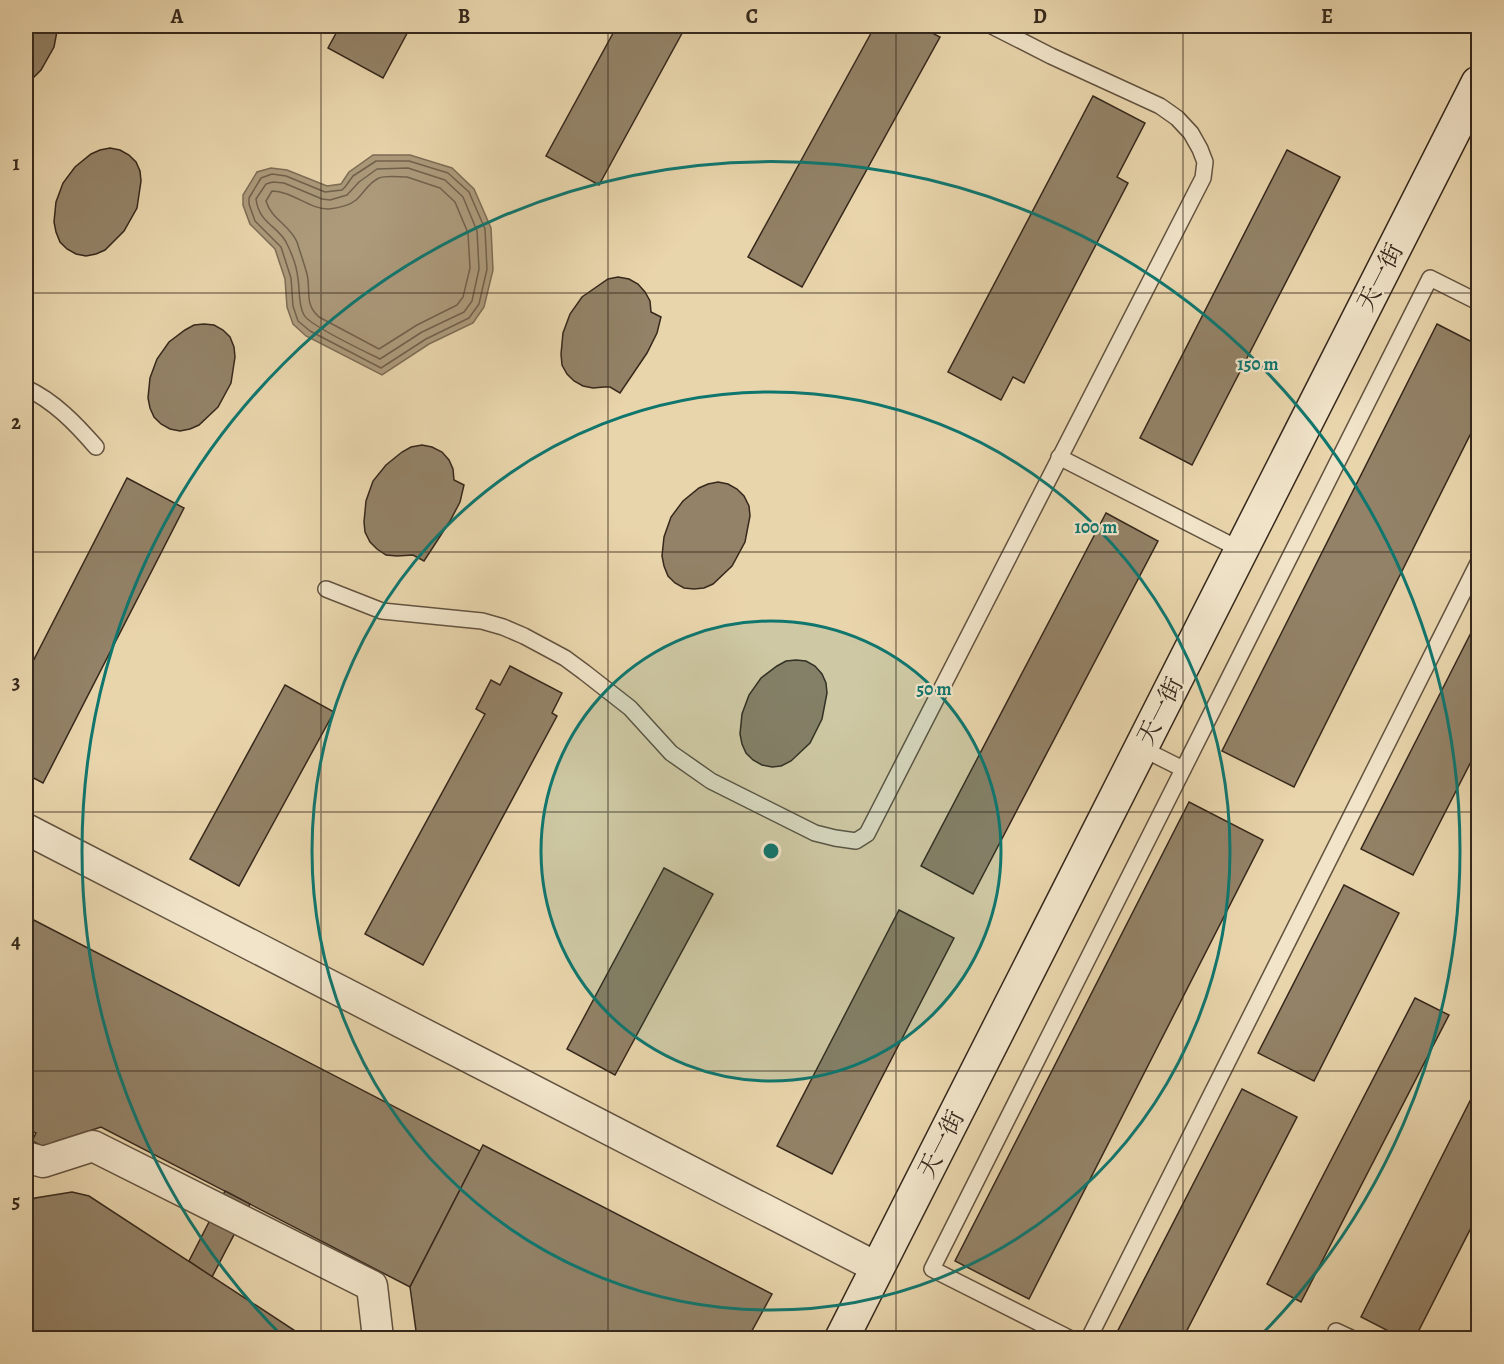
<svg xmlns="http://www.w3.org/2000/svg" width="1504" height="1364" font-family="Alegreya,'Noto Serif SC',serif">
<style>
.water{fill:#ac9a7b;stroke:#7d6c55;stroke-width:1.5}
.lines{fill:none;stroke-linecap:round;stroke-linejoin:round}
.shore{stroke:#71614c;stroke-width:1.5}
.building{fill:#938267;stroke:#36281c;stroke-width:1.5}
.lane-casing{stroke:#635340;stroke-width:18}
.street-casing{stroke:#635340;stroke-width:33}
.secondary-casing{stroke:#36281c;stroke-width:36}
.lane{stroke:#f1e4c9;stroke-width:15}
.street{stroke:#f1e4c9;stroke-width:30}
.secondary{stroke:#f1e4c9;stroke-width:33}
.grid{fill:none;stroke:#36281c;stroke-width:1.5;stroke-opacity:0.55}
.ring{fill:none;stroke:#0f766e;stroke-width:3}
.labels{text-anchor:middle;stroke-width:4.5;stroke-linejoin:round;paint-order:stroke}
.street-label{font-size:24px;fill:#36281c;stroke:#f1e4c9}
.centre{fill:#0f766e;stroke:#f1e4c9;stroke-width:3}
.ring-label{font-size:18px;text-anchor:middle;font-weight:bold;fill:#0f766e;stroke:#f1e4c9;stroke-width:4.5;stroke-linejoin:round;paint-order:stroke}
.neatline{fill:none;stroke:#36281c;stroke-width:2}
.grid-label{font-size:20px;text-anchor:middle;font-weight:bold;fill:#36281c}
</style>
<rect width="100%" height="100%" fill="#e9d5ac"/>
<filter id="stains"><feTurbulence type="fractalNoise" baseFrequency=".00333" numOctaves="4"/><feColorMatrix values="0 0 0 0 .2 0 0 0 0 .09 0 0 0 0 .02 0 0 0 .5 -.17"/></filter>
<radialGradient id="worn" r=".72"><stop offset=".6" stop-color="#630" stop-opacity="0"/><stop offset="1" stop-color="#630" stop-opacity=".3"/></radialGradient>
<path class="water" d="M373,155H410L452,168L474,189L491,228L493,270L484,307L473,323L429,344L382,375L306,336L293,324L287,307L285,279L275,249L250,224L243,205V195L257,172L271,168L287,170L327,186L341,184L349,172Z"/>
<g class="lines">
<g class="shore">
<path d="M376,161H409L448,173L469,192L485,229L487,269L479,304L469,318L426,339L381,368L310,331L298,321L293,306L291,278L281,247L255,221L249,204V198L261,178L272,174L286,176L325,192L342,190L345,187L353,176Z"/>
<path d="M408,168L445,180L463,197L477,231L479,269L472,301L464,312L422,332L380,359C366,352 310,326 304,315C298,305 300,290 298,279C297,268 292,254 287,244C279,226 259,224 256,199L266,184L273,182L284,183L322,199L330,200L347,195L359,182L377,169Z"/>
<path d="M407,177L440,188L455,202L468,233L470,268L463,297L457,305L417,325L379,349L319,317C304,304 311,291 307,274C304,263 300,252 297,242C290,225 271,219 266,201L272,191C292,191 311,210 329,209C338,208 349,206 356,200C364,193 368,183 379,178C386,175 399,177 407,177Z"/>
</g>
</g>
<g class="building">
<path d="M26,26H58L54,47L41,70L26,85Z"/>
<path d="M340,26H411L383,78L328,48Z"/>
<path d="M617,26H686L599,185L546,156Z"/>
<path d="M875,26H919L940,37L802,287L748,257Z"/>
<path d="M1093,96L1145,123L1117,177L1128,183L1024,383L1013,377L1001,400L948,372Z"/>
<path d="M110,148L120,150L129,155L136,162L140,171L141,181L137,208L124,231L105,250L96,254L86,256L76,254L67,249L60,242L56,232L54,222L56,202L63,183L75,167L91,154L100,150Z"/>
<path d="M1287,150L1340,177L1192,465L1140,438Z"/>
<path d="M618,277L629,279L638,284L645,292L650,301L651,312L661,317L657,333L647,353L620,393L610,387H604L593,388L583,386L574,381L567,374L562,365L561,354L563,333L570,314L582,297L608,279Z"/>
<path d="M204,324L214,325L223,330L230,337L234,347L235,357L231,383L218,407L199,425L190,429L180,431L170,429L161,424L154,417L150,408L148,398L150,378L157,359L169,342L185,330L194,325Z"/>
<path d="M1437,324L1478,345V419L1294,787L1222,751Z"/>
<path d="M422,445L432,447L442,452L449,460L453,469L454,480L464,485L460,502L450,521L424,561L413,555L397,556L386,555L377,549L370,542L365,532L364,522L366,501L373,481L386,465L402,452L411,447Z"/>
<path d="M127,478L184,508L43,783L26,774V675Z"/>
<path d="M718,482L728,484L737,489L744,496L749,506L750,516L745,542L732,566L713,584L704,588L694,589L684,588L675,583L668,576L664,566L662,556L664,537L671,517L683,501L699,488L708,484Z"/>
<path d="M1106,513L1158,541L973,894L921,866Z"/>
<path d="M1478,619V748L1413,875L1361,849Z"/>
<path d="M796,660L806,661L815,666L822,674L826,683L827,693L822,719L810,743L791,761L781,766L772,767L762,765L753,760L746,753L742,744L740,734L742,714L749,695L761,678L777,666L786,661Z"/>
<path d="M510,666L562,693L552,713L557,716L423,965L365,934L485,714L476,709L491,680L500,685Z"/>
<path d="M285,685L334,712L239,886L190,859Z"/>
<path d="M1189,802L1263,840L1029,1299L955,1261Z"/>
<path d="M664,868L713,894L615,1075L567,1049Z"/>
<path d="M1344,885L1399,913L1314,1081L1258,1053Z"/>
<path d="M899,910L954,938L832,1174L777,1146Z"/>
<path d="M26,916L480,1151L410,1287L101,1127L54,1142L50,1150L32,1141L36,1133L26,1128Z"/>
<path d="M1415,998L1449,1015L1301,1302L1267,1284Z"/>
<path d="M1478,1085V1214L1415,1338H1402L1361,1317Z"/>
<path d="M1242,1089L1297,1117L1183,1338H1114Z"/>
<path d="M483,1145L772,1294L748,1338H417L410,1287Z"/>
<path d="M225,1191L250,1204L212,1277L189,1261Z"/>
<path d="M72,1192L89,1196L306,1338H26V1203L35,1198Z"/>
</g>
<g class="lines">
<defs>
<g id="lane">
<path d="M26,388C54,401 76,424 96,447"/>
<path d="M1059,457L1241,550"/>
<path d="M326,589L382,611L482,621L503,627L524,636L565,658L584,672L630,708L671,753L711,781L815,833L835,838L856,841L867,834L1203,178L1205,162L1200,149L1191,133L1177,118L1160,106L1051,56L992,26"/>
<path d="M1141,748L1183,769"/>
<path d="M1336,1331L1351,1338"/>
<path d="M1069,1338L932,1269L1430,278L1478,302"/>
<path d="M1089,1338L1478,563"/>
</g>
<g id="street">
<path d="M26,829L878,1268"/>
<path d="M26,1157L43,1162L93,1146L372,1286L378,1338"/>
</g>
<path id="secondary" d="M842,1338L1478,83"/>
</defs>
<use href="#lane" class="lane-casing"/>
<use href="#street" class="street-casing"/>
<use href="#secondary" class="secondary-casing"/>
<use href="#lane" class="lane"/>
<use href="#street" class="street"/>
<use href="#secondary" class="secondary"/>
</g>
<path class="grid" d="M321,26V1338M608,26V1338M896,26V1338M1183,26V1338M26,293H1478M26,552H1478M26,812H1478M26,1071H1478"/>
<circle cx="771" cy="851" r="230" fill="#0f766e" fill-opacity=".12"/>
<g class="ring">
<circle cx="771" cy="851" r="230"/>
<circle cx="771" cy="851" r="459"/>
<path d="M284 1338A689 689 0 1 1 1258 1338"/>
</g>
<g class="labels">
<g class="street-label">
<text transform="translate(1380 277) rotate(-63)" y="8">天一街</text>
<text transform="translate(1160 711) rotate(-63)" y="8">天一街</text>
<text transform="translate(941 1144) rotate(-63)" y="8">天一街</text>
</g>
</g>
<circle cx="771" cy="851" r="9" class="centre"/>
<g class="ring-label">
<text x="1258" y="370">150 m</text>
<text x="1096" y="533">100 m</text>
<text x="934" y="695">50 m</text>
</g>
<rect width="1504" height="1364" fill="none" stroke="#e9d5ac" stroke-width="66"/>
<rect x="33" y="33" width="1438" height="1298" class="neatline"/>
<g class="grid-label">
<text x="177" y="23">A</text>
<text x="464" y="23">B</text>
<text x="752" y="23">C</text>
<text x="1040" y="23">D</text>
<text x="1327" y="23">E</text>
<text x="16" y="170">1</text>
<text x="16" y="429">2</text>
<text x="16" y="689">3</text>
<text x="16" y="948">4</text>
<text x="16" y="1208">5</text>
</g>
<rect width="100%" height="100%" filter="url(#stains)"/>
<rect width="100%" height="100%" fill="url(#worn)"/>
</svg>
